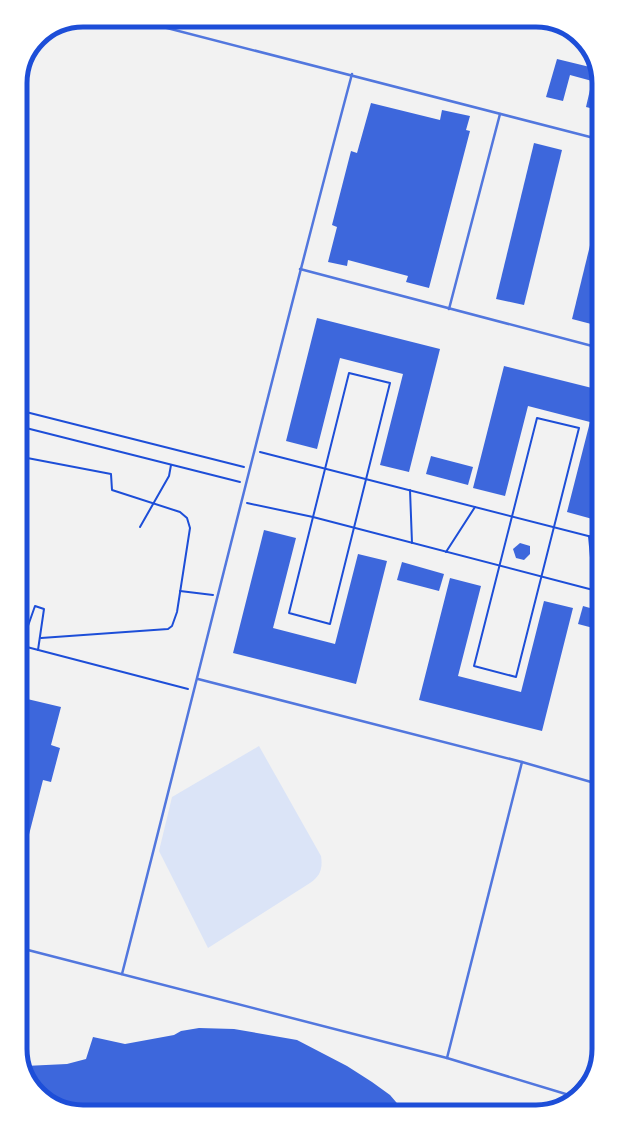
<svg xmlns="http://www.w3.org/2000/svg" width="619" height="1132" font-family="'Roboto Condensed',sans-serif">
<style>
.green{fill:#dbe4f7}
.building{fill:#3d67dc}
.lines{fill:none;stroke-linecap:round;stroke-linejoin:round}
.path{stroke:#1d4ed8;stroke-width:2}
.service{stroke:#5277de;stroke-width:2.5}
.secondary{stroke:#1d4ed8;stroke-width:7}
.rim{fill:none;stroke:#1d4ed8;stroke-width:5}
</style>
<rect width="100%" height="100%" fill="#f2f2f2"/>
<path class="green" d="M259,746L321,856C323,869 320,876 310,883L208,948L159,851L172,797Z"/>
<g class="building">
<path d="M557,59L594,68V109L586,107L592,81L570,75L563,101L546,97Z"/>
<path d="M371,103L440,120L442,110L470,116L466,130L470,131L429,288L406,282L408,276L348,260L347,266L328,262L337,227L332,225L351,151L357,153Z"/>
<path d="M534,143L562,150L524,305L496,299Z"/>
<path d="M594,229H595V325L572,319Z"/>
<path d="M317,318L440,349L409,472L380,465L403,374L340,358L317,449L286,441Z"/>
<path d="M504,366L596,389V520L567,512L590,422L528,406L505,496L473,488Z"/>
<path d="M431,456L473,467L468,485L426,474Z"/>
<path d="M264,530L296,538L273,628L335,644L358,554L387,561L356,684L233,653Z"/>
<path d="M520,543L530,546V554L524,560L516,558L513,549Z"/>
<path d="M402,562L444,574L439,591L397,580Z"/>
<path d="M450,578L481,586L458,676L521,692L544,601L573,608L542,731L419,700Z"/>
<path d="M583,606L597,610V629L578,624Z"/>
<path d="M23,698L61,707L51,745L60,748L51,782L43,780L24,854Z"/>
<path d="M199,1028L234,1029L297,1040L347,1066L372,1082L390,1095L402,1109L80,1112L48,1101L25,1073V1066L67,1064L86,1059L93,1037L125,1044L174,1035L181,1031Z"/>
</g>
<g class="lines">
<g class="path">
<path d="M349,373L390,383L330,624L289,613Z"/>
<path d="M22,411L244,467"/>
<path d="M537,418L579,428L516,677L474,666Z"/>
<path d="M22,427L240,482"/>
<path d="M260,452L596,538"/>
<path d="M22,457L111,474L112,490L180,512L187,518L190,528L177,612L172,626L168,629L41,638"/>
<path d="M410,490L412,543"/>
<path d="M247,503L313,517L597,591"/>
<path d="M140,527L169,476L171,465"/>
<path d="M589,536L594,590"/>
<path d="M446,552L475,507"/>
<path d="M180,591L213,595"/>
<path d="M23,640L35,606L44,609L38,650"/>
<path d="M23,646L188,689"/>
</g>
<g class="service">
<path d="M136,20L594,138"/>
<path d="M300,269L596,347"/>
<path d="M449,309L500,114"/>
<path d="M198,679L522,762L598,784"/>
<path d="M24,949L447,1058L569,1095L572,1097"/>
<path d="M122,974C199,674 272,373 352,74"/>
<path d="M447,1058L522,762"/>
<path d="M569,1095L595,1063"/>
</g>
<path class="secondary" d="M525,20L573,33"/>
</g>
<path d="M0 0H619V1132H0ZM83 27H536A56 56 0 0 1 592 83V1049A56 56 0 0 1 536 1105H83A56 56 0 0 1 27 1049V83A56 56 0 0 1 83 27Z" fill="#fff" fill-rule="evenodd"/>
<path class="rim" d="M83 27H536A56 56 0 0 1 592 83V1049A56 56 0 0 1 536 1105H83A56 56 0 0 1 27 1049V83A56 56 0 0 1 83 27Z"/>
</svg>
